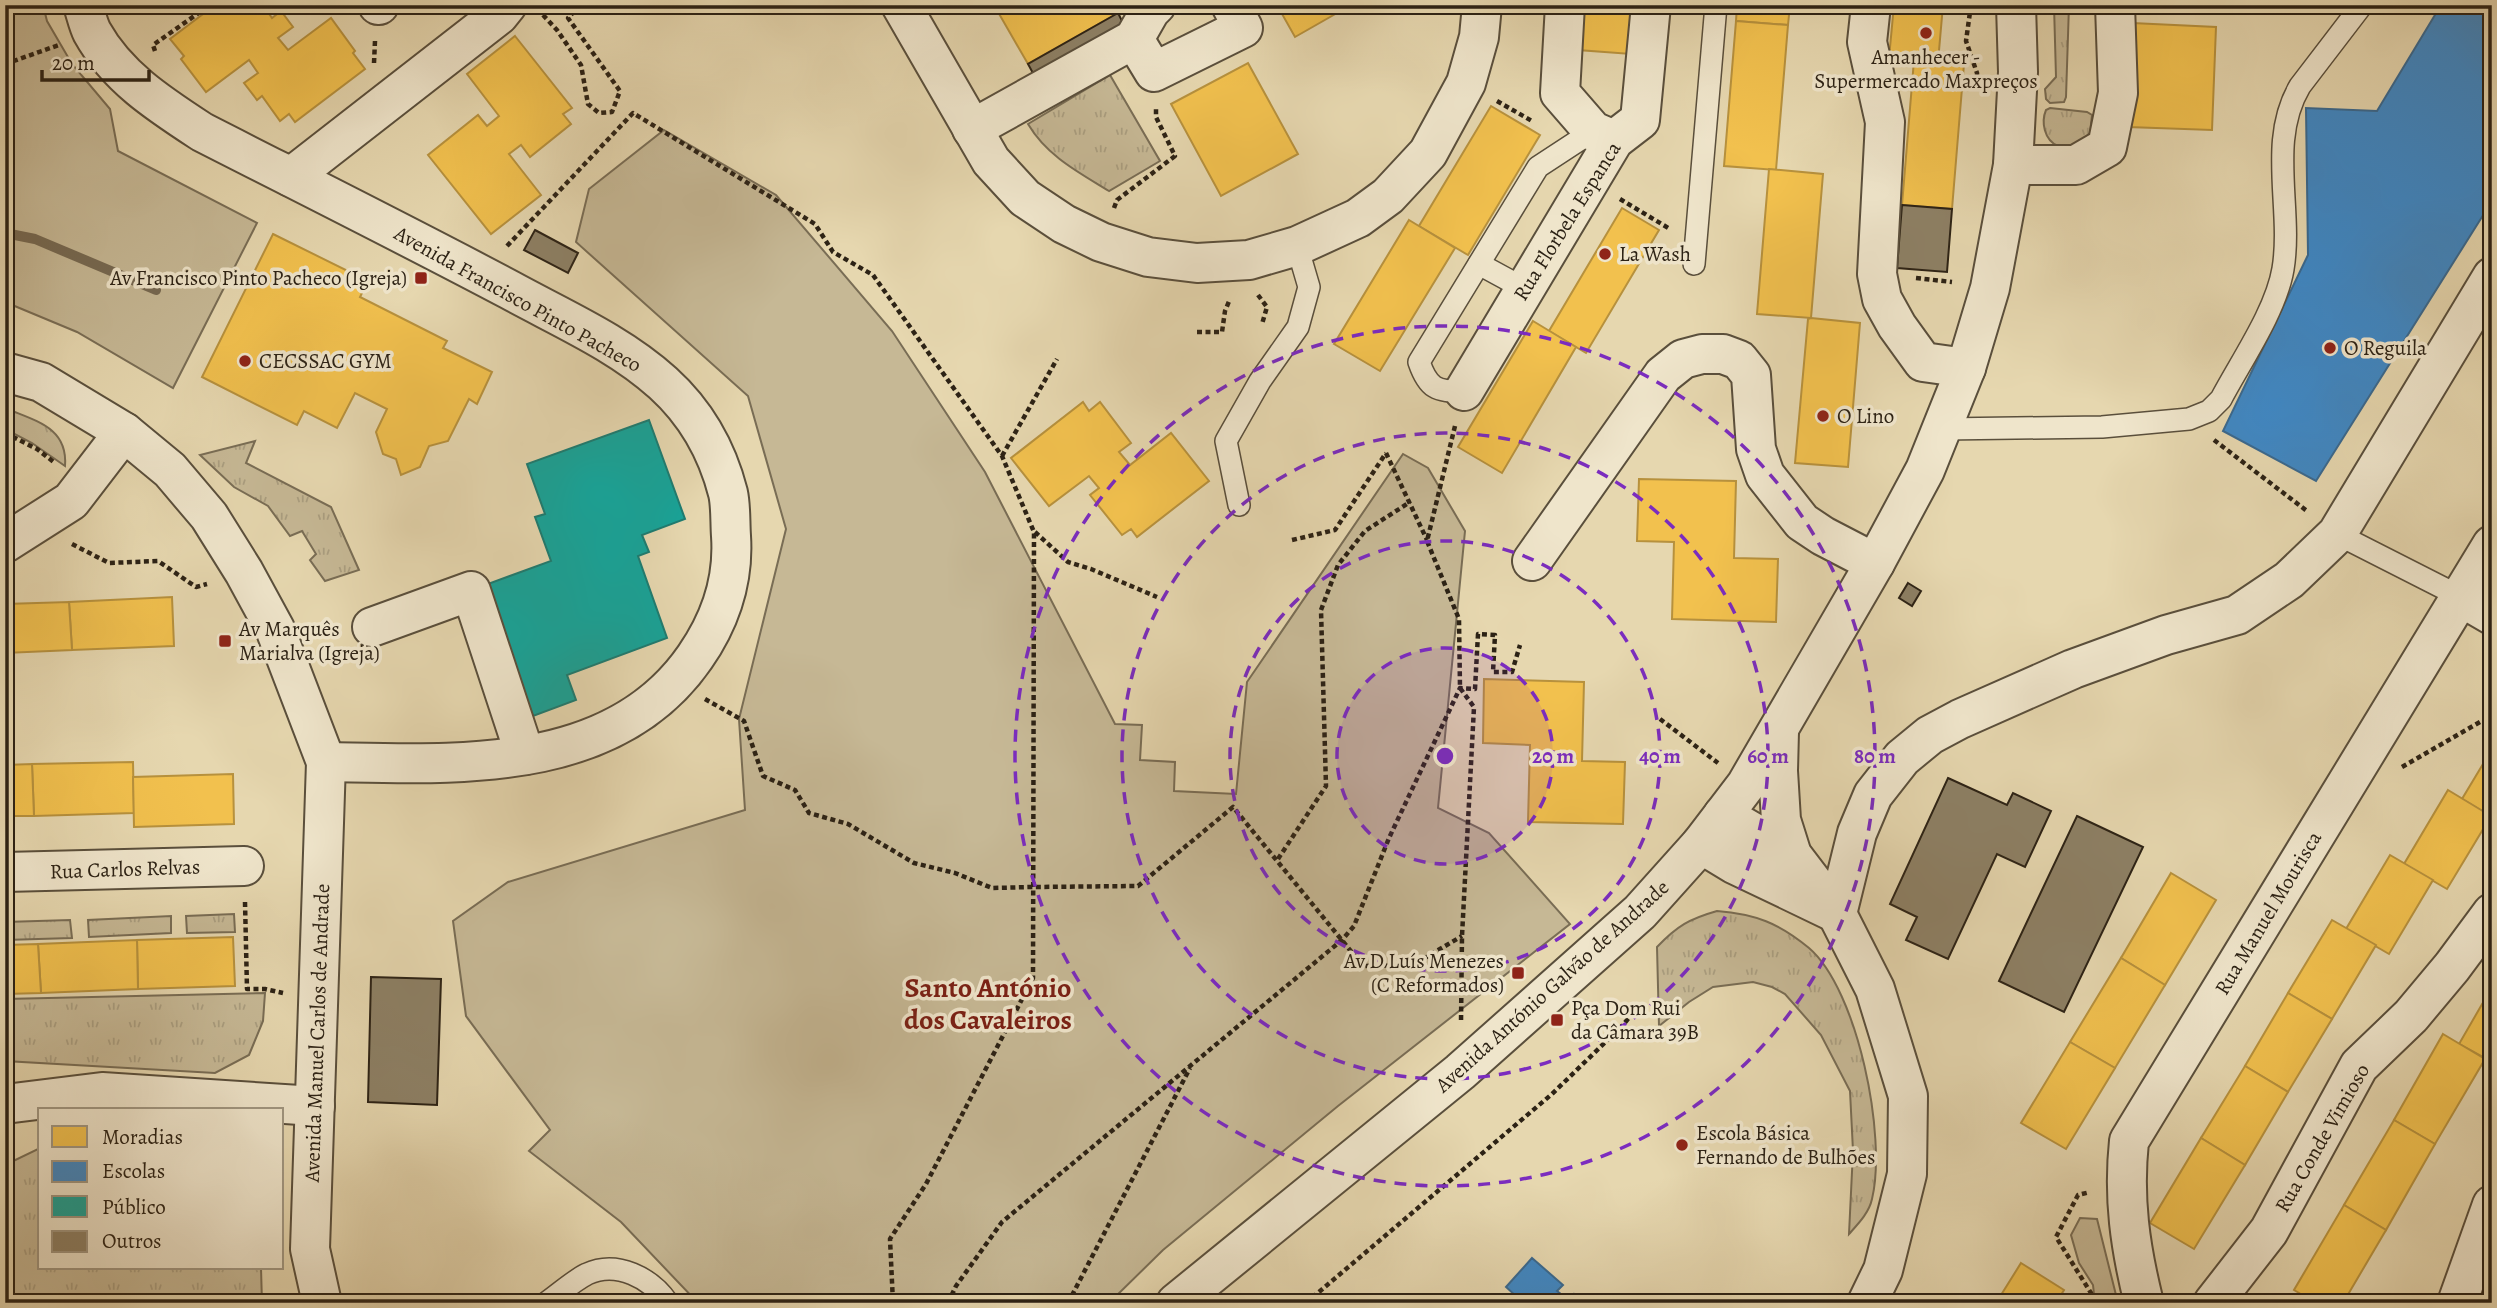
<svg xmlns="http://www.w3.org/2000/svg" width="2497" height="1308" font-family="Alegreya,serif">
<style>
.grass{fill:url(#grass-tufts);stroke:#796d55;stroke-width:2}
.green{fill:#c6b895;stroke:#796d55;stroke-width:2}
.homes{fill:#f2c14e;stroke:#b7913d;stroke-width:2}
.schools{fill:#3f88c5;stroke:#396990;stroke-width:2}
.public{fill:#17a398;stroke:#1d7c71;stroke-width:2}
.lines{fill:none;stroke-linecap:round;stroke-linejoin:round}
.stream{stroke:#766952;stroke-width:10}
.building{fill:#8d8065;stroke:#2c2215;stroke-width:2}
.service-casing{stroke:#5a4f3c;stroke-width:24}
.minor-casing{stroke:#5a4f3c;stroke-width:42}
.tertiary-casing{stroke:#5a4f3c;stroke-width:42}
.path{stroke:#2c2215;stroke-width:4.5;stroke-dasharray:5 3.5;stroke-linecap:butt}
.service{stroke:#efe5cb;stroke-width:21}
.minor{stroke:#efe5cb;stroke-width:38}
.tertiary{stroke:#efe5cb;stroke-width:38}
.ring{fill:none;stroke:#7b2cbf;stroke-width:3.5;stroke-dasharray:12 9}
.poi-dot{fill:#8f2418;stroke:#efe5cb;stroke-width:2.5}
.labels{text-anchor:middle;stroke-width:7;stroke-linejoin:round;paint-order:stroke}
.poi-label{font-size:21px;fill:#2c2215;stroke:#efe5cb;text-anchor:start}
.street-label{font-size:21px;fill:#2c2215;stroke:#efe5cb}
.district-label{font-size:28px;font-weight:bold;fill:#7a1f14;stroke:#efe5cb}
.centre{fill:#7b2cbf;stroke:#efe5cb;stroke-width:3.5}
.ring-label{font-size:21px;text-anchor:middle;font-weight:bold;fill:#7b2cbf;stroke:#efe5cb;stroke-width:7;stroke-linejoin:round;paint-order:stroke}
</style>
<defs>
<pattern id="grass-tufts" width="24" height="20" patternUnits="userSpaceOnUse" patternTransform="scale(1.75)"><rect width="24" height="20" fill="#c6b895"/><path d="M3 7l-1-3M5 7V3M7 7l1-3M15 17l-1-3M17 17v-4M19 17l1-3" fill="none" stroke="#aa9e80"/></pattern>
</defs>
<rect width="100%" height="100%" fill="#e6d7af"/>
<filter id="stains"><feTurbulence type="fractalNoise" baseFrequency=".00286" numOctaves="4"/><feColorMatrix values="0 0 0 0 .2 0 0 0 0 .09 0 0 0 0 .02 0 0 0 .5 -.17"/></filter>
<radialGradient id="worn" r=".72"><stop offset=".6" stop-color="#630" stop-opacity="0"/><stop offset="1" stop-color="#630" stop-opacity=".3"/></radialGradient>
<g class="grass">
<path d="M2054,5H2069L2066,97L2064,102L2050,103L2046,99L2045,89L2056,77Z"/>
<path d="M1110,75L1160,161L1109,191C1078,172 1047,156 1028,124Z"/>
<path d="M2050,108L2087,112L2092,115L2090,133L2076,148C2071,148 2063,148 2058,146C2044,140 2041,122 2046,110Z"/>
<path d="M5,408C35,421 68,427 65,466L32,443L5,429Z"/>
<path d="M255,441L246,463L331,507L359,570L325,581L310,560L316,554L302,531L290,536L268,506L234,487L200,455Z"/>
<path d="M1717,911C1755,914 1779,923 1809,948C1858,990 1887,1137 1872,1199C1869,1213 1858,1224 1849,1234L1853,1151L1850,1091L1821,1035L1785,994L1772,987L1753,982L1713,987L1689,1002L1659,1026L1657,947C1677,926 1689,919 1717,911Z"/>
<path d="M234,914L235,932L187,933L186,916Z"/>
<path d="M171,916V933L89,937L88,920Z"/>
<path d="M70,920L72,938L5,940V922Z"/>
<path d="M265,993L263,1021L249,1055L215,1073L5,1061V999Z"/>
<path d="M40,1148V1268H261L262,1303H5V1165Z"/>
</g>
<g class="green">
<path d="M5,5H43L47,21L72,64L110,109L118,151L257,223L173,388L77,332L5,302Z"/>
<path d="M664,130L776,195L892,331L985,472L1115,724L1142,725L1140,760L1175,762L1174,791L1236,794L1247,682L1403,454L1428,468L1465,531L1438,808L1489,833L1570,924L1338,1106L1163,1250L1109,1303H698L621,1222L529,1151L550,1130L466,1016L453,921L508,882L745,810L739,719L786,529L748,396L576,242L589,189Z"/>
<path d="M2080,1218L2097,1219L2118,1303H2095L2093,1285L2079,1263L2071,1235Z"/>
</g>
<g class="homes">
<path d="M215,5H263L272,18L281,11L293,27L278,38L288,50L331,18L355,51L353,53L365,69L295,122L289,114L280,121L262,96L257,100L244,83L258,73L249,60L206,92L181,59L184,56L170,39Z"/>
<path d="M994,5H1113L1118,13L1028,64Z"/>
<path d="M1277,5H1351L1295,37Z"/>
<path d="M1582,5H1635L1631,54L1578,50Z"/>
<path d="M1737,5H1790L1788,25L1736,21Z"/>
<path d="M1894,5H1943L1938,62L1889,58Z"/>
<path d="M1736,21L1788,25L1776,170L1724,166Z"/>
<path d="M2132,23L2216,27L2212,130L2128,127Z"/>
<path d="M515,36L572,108L563,114L571,124L530,157L521,145L509,154L541,195L491,234L428,155L478,115L487,126L499,116L467,74Z"/>
<path d="M1914,60L1964,64L1952,209L1902,205Z"/>
<path d="M1248,63L1298,154L1221,196L1171,104Z"/>
<path d="M1491,106L1540,135L1468,255L1419,226Z"/>
<path d="M1769,169L1823,174L1811,318L1757,314Z"/>
<path d="M1622,208L1659,230L1586,353L1549,331Z"/>
<path d="M1409,220L1455,248L1380,371L1334,344Z"/>
<path d="M273,234L368,281L360,297L447,341L443,348L492,372L477,404L469,399L448,441L429,446L420,467L401,475L396,459L383,454L376,432L387,409L355,393L337,428L304,411L297,425L202,377Z"/>
<path d="M1811,318L1860,323L1848,467L1795,463L1808,319Z"/>
<path d="M1533,321L1576,347L1502,473L1458,447Z"/>
<path d="M1083,402L1089,411L1100,402L1131,443L1119,452L1130,465L1171,433L1209,481L1137,537L1131,529L1122,535L1090,495L1099,488L1089,476L1049,506L1011,458Z"/>
<path d="M1639,479L1736,481L1734,558L1778,559L1776,622L1672,619L1674,542L1637,541Z"/>
<path d="M172,597L174,646L72,650L69,602Z"/>
<path d="M69,602L72,650L5,653V604Z"/>
<path d="M1484,679L1584,682L1582,761L1625,762L1623,824L1528,822L1530,745L1483,743Z"/>
<path d="M2492,749V817L2462,799Z"/>
<path d="M133,762L134,813L34,816L32,764Z"/>
<path d="M32,764L34,816H5V765Z"/>
<path d="M233,774L234,824L134,827L133,777Z"/>
<path d="M2448,790L2491,816L2447,889L2404,864Z"/>
<path d="M2390,855L2433,880L2389,954L2346,929Z"/>
<path d="M2171,873L2216,900L2165,985L2121,958Z"/>
<path d="M2332,920L2376,945L2332,1019L2288,993Z"/>
<path d="M233,937L235,986L138,989L137,940Z"/>
<path d="M137,940L138,989L41,993L38,944Z"/>
<path d="M38,944L41,993L5,994V945Z"/>
<path d="M2121,958L2165,985L2115,1068L2070,1042Z"/>
<path d="M2492,987V1062L2459,1044Z"/>
<path d="M2288,993L2332,1019L2288,1092L2245,1066Z"/>
<path d="M2443,1034L2485,1059L2435,1144L2394,1120Z"/>
<path d="M2070,1042L2115,1068L2066,1149L2021,1123Z"/>
<path d="M2245,1066L2288,1092L2245,1165L2201,1138Z"/>
<path d="M2394,1120L2435,1144L2386,1230L2344,1205Z"/>
<path d="M2201,1138L2245,1165L2194,1249L2150,1223Z"/>
<path d="M2344,1205L2386,1230L2343,1303H2316L2294,1290Z"/>
<path d="M2021,1263L2064,1290L2056,1303H1996Z"/>
</g>
<g class="schools">
<path d="M2441,5H2492V177L2487,186L2492,189V201L2316,481L2223,431L2308,255L2306,108L2377,111Z"/>
<path d="M1532,1258L1563,1285L1557,1291L1569,1300L1574,1294L1583,1303H1510L1516,1296L1506,1287Z"/>
</g>
<path class="public" d="M649,420L685,519L642,535L649,552L638,556L667,638L567,675L576,700L533,716L485,585L551,561L535,517L545,514L527,464Z"/>
<g class="lines">
<path class="stream" d="M5,233L35,239L156,290"/>
</g>
<g class="building">
<path d="M1113,5H1137L1119,15L1123,23L1034,75L1028,64L1118,13Z"/>
<path d="M1902,205L1952,209L1947,272L1897,268Z"/>
<path d="M535,230L578,253L568,273L524,250Z"/>
<path d="M1908,583L1921,591L1912,606L1899,598Z"/>
<path d="M1948,778L2007,805L2013,793L2051,811L2025,867L1997,854L1948,959L1906,940L1917,917L1890,904Z"/>
<path d="M2077,816L2143,847L2064,1012L1999,981Z"/>
<path d="M371,977L441,979L437,1105L368,1102Z"/>
</g>
<g class="lines">
<defs>
<g id="service">
<path d="M1479,264L1525,289"/>
<path d="M1694,264L1716,5"/>
<path d="M1464,391C1436,392 1428,388 1419,362L1538,167L1593,131"/>
<path d="M1943,429L2102,427L2189,419L2209,411L2221,399C2241,361 2276,311 2283,269C2293,209 2267,141 2300,86L2362,5"/>
<path d="M1239,505L1226,441L1260,381L1298,327L1309,287L1297,246"/>
<path d="M2337,534L2461,597"/>
<path d="M546,1303C559,1294 573,1281 587,1274C617,1260 651,1278 668,1303"/>
</g>
<g id="minor">
<path d="M378,5H379"/>
<path d="M1565,5L1560,93L1593,131L1614,140"/>
<path d="M1871,5L1867,42L1885,122L1877,274L1882,299L1897,326L1923,362L1966,368"/>
<path d="M1134,39L1154,72L1243,28L1231,5"/>
<path d="M972,129L1134,39L1150,11L1156,5"/>
<path d="M2013,165H2076L2107,147L2118,93L2115,5"/>
<path d="M291,177L499,15L507,5"/>
<path d="M1464,391L1614,140L1640,120L1651,5"/>
<path d="M5,543L71,501L124,432"/>
<path d="M1532,561L1663,375L1683,359L1702,354H1723L1739,360L1751,375L1756,449L1765,475L1802,522L1823,536L1875,563"/>
<path d="M2461,597L2492,615"/>
<path d="M372,627L471,591L525,755"/>
<path d="M5,872L244,866"/>
<path d="M1837,914L1857,833L1873,795L1902,758L1930,735L1960,719L2073,669L2166,635L2237,615L2289,580L2337,534L2492,277"/>
<path d="M2144,1303C2130,1247 2123,1198 2129,1141L2492,545"/>
<path d="M2213,1303L2269,1231L2359,1066L2411,1016L2452,967L2492,913"/>
</g>
<g id="tertiary">
<path d="M83,5C86,14 88,24 92,32C117,77 159,104 202,132C304,184 408,236 510,290C561,318 619,343 663,383C695,412 717,450 728,493C731,506 730,522 731,536C734,580 720,621 695,657C613,776 454,764 326,762"/>
<path d="M901,5L991,161L1025,198L1064,224L1101,242L1148,257L1197,263L1249,260L1297,246L1358,218L1388,196L1428,153L1466,83L1479,37L1482,5"/>
<path d="M5,372L41,382L124,432L170,470L209,516L244,572L275,629L326,762L310,1249L322,1303"/>
<path d="M1779,731L1778,771L1781,820L1792,855L1837,914L1875,989L1908,1096L1907,1174L1883,1270L1867,1303"/>
<path d="M1723,815L1792,855"/>
<path d="M1701,844L1734,864L1830,910"/>
<path d="M5,1104L102,1092L315,1106"/>
<path d="M1176,1303L1460,1072L1640,912L1701,844L1746,785L1875,563L1925,470L1966,368L1990,288L2013,165L2018,72L2016,5"/>
<path d="M2457,1303L2492,1205"/>
</g>
</defs>
<use href="#service" class="service-casing"/>
<use href="#minor" class="minor-casing"/>
<use href="#tertiary" class="tertiary-casing"/>
<g class="path">
<path d="M1971,5L1966,41L1977,73V80"/>
<path d="M543,15L557,30L581,65L588,104L599,113L612,112L620,91L568,18L579,6"/>
<path d="M155,51L153,45L200,12L197,5"/>
<path d="M374,63L375,41"/>
<path d="M5,64L59,45"/>
<path d="M1497,101L1532,121"/>
<path d="M1620,199L1670,229"/>
<path d="M1114,208L1117,200L1175,156L1156,117V107"/>
<path d="M507,246L633,113L815,224L833,252L873,275L1002,456L1034,532L1033,978L926,1184L890,1239L893,1303"/>
<path d="M1916,278L1952,282"/>
<path d="M1258,295L1267,307L1262,324"/>
<path d="M1197,332H1222L1225,311L1230,299"/>
<path d="M1455,426L1427,541L1459,619L1460,688L1474,707L1462,936L1461,1022"/>
<path d="M5,433L37,449L55,463"/>
<path d="M2214,440L2307,511"/>
<path d="M1386,453L1427,540"/>
<path d="M1002,456L1057,359"/>
<path d="M1035,532L1068,562L1091,569L1157,597"/>
<path d="M1292,540L1335,530L1386,453"/>
<path d="M72,544L109,563L158,561L196,587L207,584"/>
<path d="M705,699L744,721L763,776L795,790L809,813L848,824L914,863L955,873L992,888L1032,887L1138,886L1233,807L1363,966L1413,965L1462,936"/>
<path d="M1660,719L1718,763"/>
<path d="M2402,767L2492,715"/>
<path d="M1278,859L1326,786L1321,610L1338,565L1365,531L1410,502"/>
<path d="M245,902L247,989H265L283,993"/>
<path d="M948,1303L956,1286L1002,1222L1342,940L1354,926L1389,838L1460,688L1475,689L1478,634L1495,635L1493,672H1512L1520,645"/>
<path d="M1068,1303L1190,1068"/>
<path d="M1306,1303L1552,1094L1623,1025L1641,1003"/>
<path d="M2090,1303L2091,1293L2056,1237L2078,1195L2090,1192"/>
</g>
<use href="#service" class="service"/>
<use href="#minor" class="minor"/>
<use href="#tertiary" class="tertiary"/>
</g>
<circle cx="1445" cy="756" r="108" fill="#7b2cbf" fill-opacity=".12"/>
<g class="ring">
<circle cx="1445" cy="756" r="108"/>
<circle cx="1445" cy="756" r="215"/>
<circle cx="1445" cy="756" r="323"/>
<circle cx="1445" cy="756" r="430"/>
</g>
<g class="poi-dot">
<circle cx="1926" cy="33" r="7"/>
<circle cx="1605" cy="254" r="7"/>
<rect x="414" y="271" width="14" height="14" rx="3.5"/>
<circle cx="2330" cy="348" r="7"/>
<circle cx="245" cy="361" r="7"/>
<circle cx="1823" cy="416" r="7"/>
<rect x="218" y="634" width="14" height="14" rx="3.5"/>
<rect x="1511" y="966" width="14" height="14" rx="3.5"/>
<rect x="1550" y="1013" width="14" height="14" rx="3.5"/>
<circle cx="1682" cy="1145" r="7"/>
</g>
<g class="labels">
<g class="poi-label">
<text x="1926" y="64" text-anchor="middle">Amanhecer -<tspan x="1926" dy="24">Supermercado Maxpreços</tspan></text>
<text x="1619" y="261">La Wash</text>
<text x="407" y="285" text-anchor="end">Av Francisco Pinto Pacheco (Igreja)</text>
<text x="2344" y="355">O Reguila</text>
<text x="259" y="368">CECSSAC GYM</text>
<text x="1837" y="423">O Lino</text>
<text x="239" y="636">Av Marquês<tspan x="239" dy="24">Marialva (Igreja)</tspan></text>
<text x="1504" y="968" text-anchor="end">Av D Luís Menezes<tspan x="1504" dy="24">(C Reformados)</tspan></text>
<text x="1571" y="1015">Pça Dom Rui<tspan x="1571" dy="24">da Câmara 39B</tspan></text>
<text x="1696" y="1140">Escola Básica<tspan x="1696" dy="24">Fernando de Bulhões</tspan></text>
</g>
<g class="street-label">
<text transform="translate(1567 221) rotate(-58)" y="7">Rua Florbela Espanca</text>
<text transform="translate(518 299) rotate(29)" y="7">Avenida Francisco Pinto Pacheco</text>
<text transform="translate(125 869) rotate(-2)" y="7">Rua Carlos Relvas</text>
<text transform="translate(2268 913) rotate(-59)" y="7">Rua Manuel Mourisca</text>
<text transform="translate(1552 986) rotate(-42)" y="7">Avenida António Galvão de Andrade</text>
<text transform="translate(317 1033) rotate(-88)" y="7">Avenida Manuel Carlos de Andrade</text>
<text transform="translate(2322 1138) rotate(-60)" y="7">Rua Conde Vimioso</text>
</g>
<g class="district-label">
<text x="988" y="997">Santo António<tspan x="988" dy="32">dos Cavaleiros</tspan></text>
</g>
</g>
<circle cx="1445" cy="756" r="10" class="centre"/>
<g class="ring-label">
<text x="1553" y="763">20 m</text>
<text x="1660" y="763">40 m</text>
<text x="1768" y="763">60 m</text>
<text x="1875" y="763">80 m</text>
</g>
<rect width="2497" height="1308" fill="none" stroke="#e6d7af" stroke-width="28"/>
<rect x="7" y="7" width="2483" height="1294" fill="none" stroke="#2c2215" stroke-width="3.5"/>
<rect x="14" y="14" width="2469" height="1280" fill="none" stroke="#2c2215" stroke-width="2"/>
<rect x="38" y="1108" width="245" height="161" fill="#efe5cb" stroke="#a19782" stroke-width="2"/>
<rect x="52" y="1126" width="35" height="21" fill="#f2c14e" stroke="#a19782" stroke-width="2"/>
<text x="102" y="1144" font-size="21" fill="#2c2215">Moradias</text>
<rect x="52" y="1161" width="35" height="21" fill="#3f88c5" stroke="#a19782" stroke-width="2"/>
<text x="102" y="1178" font-size="21" fill="#2c2215">Escolas</text>
<rect x="52" y="1196" width="35" height="21" fill="#17a398" stroke="#a19782" stroke-width="2"/>
<text x="102" y="1214" font-size="21" fill="#2c2215">Público</text>
<rect x="52" y="1231" width="35" height="21" fill="#8d8065" stroke="#a19782" stroke-width="2"/>
<text x="102" y="1248" font-size="21" fill="#2c2215">Outros</text>
<path d="M42 70v10h107v-10" fill="none" stroke="#2c2215" stroke-width="3.5"/>
<text x="52" y="70" font-size="21" fill="#2c2215" stroke="#efe5cb" stroke-width="5" paint-order="stroke">20 m</text>
<rect width="100%" height="100%" filter="url(#stains)"/>
<rect width="100%" height="100%" fill="url(#worn)"/>
</svg>
